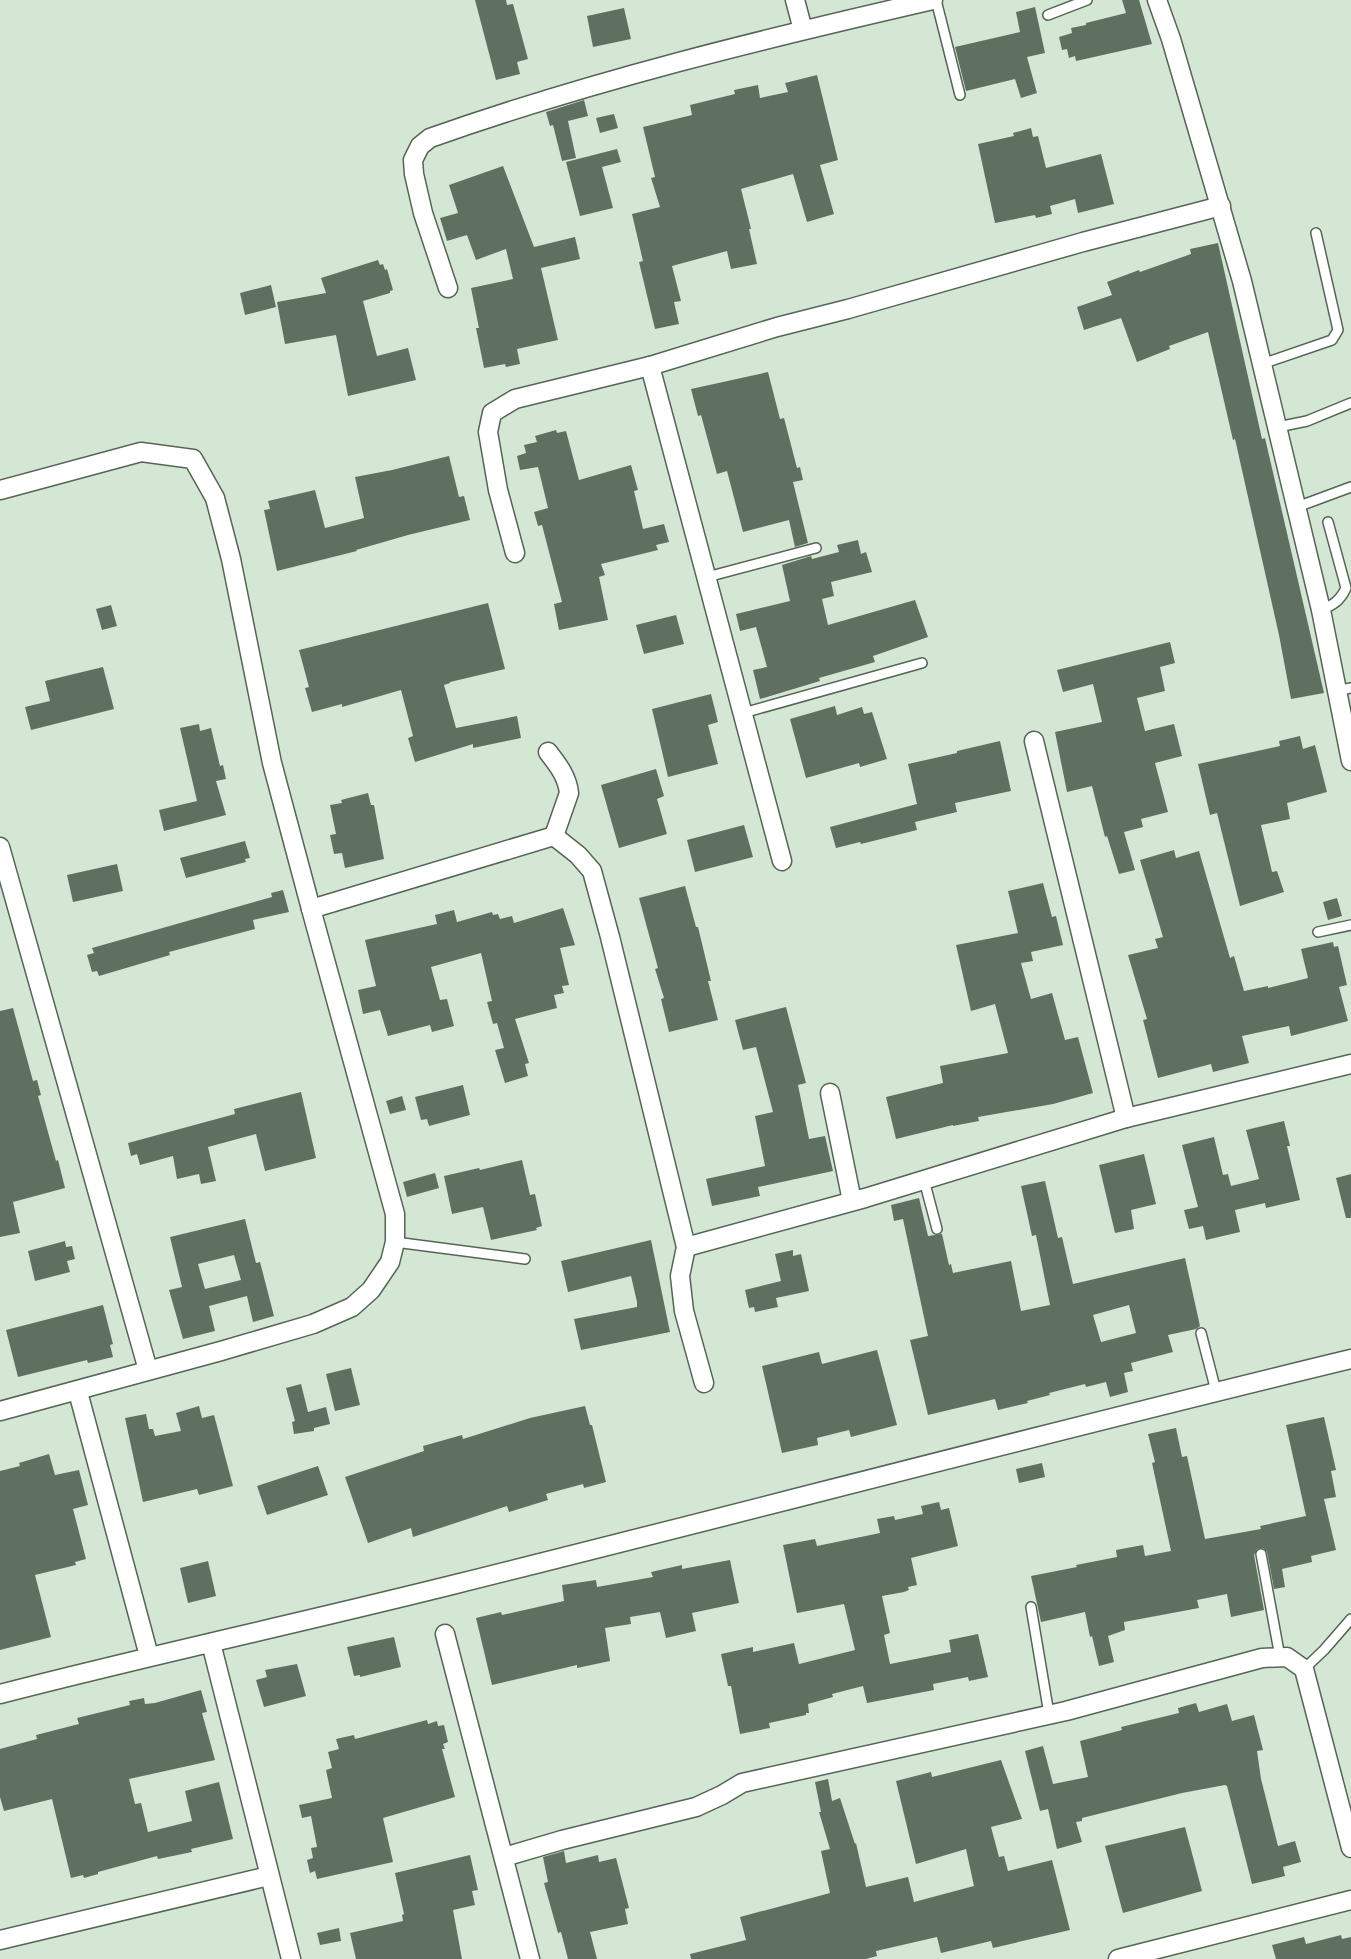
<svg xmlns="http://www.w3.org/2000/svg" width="1351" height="1959" font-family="'Roboto Serif',serif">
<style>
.building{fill:#5f7060;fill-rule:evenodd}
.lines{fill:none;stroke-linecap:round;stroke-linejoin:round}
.lane-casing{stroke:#556555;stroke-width:12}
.street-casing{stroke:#556555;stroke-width:21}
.lane{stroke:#fff;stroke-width:9}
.street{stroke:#fff;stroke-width:18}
</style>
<rect width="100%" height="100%" fill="#d4e7d4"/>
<g class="building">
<path d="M475,0H506L507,5L513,4L528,59L517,62L520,74L496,80Z"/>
<path d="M1122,0H1139L1152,44L1076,61L1075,56L1069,58L1067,49L1062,50L1059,37L1072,33L1071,28L1086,25V23L1126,13Z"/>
<path d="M1035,7L1045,53L1027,57L1037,93L1021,98L1015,79L966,91L955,47L1020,32L1016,12Z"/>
<path d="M624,8L631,39L593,47L587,16Z"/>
<path d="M817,75L838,160L820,165L834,214L807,222L793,174L741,189L751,229H749L757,264L731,269L727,251L672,266L681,301L674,302L679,324L655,329L639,262L643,261L632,214L660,207L651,178L655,177L643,127L692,115L690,105L735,94L734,90L758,85L760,98L788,92L785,83Z"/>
<path d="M584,100L588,116L568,121L576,158L562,161L553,125L550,126L546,112Z"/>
<path d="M614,114L618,128L600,133L596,118Z"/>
<path d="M1031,128L1033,137L1038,136L1046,168L1101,154L1114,204L1078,213L1075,199L1050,206L1052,214L1036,218L1035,215L995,223L978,144L1014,136L1013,133Z"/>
<path d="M617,149L621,162L602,167L613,208L580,216L566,162Z"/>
<path d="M503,166L534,247L575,237L580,259L541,268L558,340L517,349L520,364L506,367L505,364L484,368L476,328H479L471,288L513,279L506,249L476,260L467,235L447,241L440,218L458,213L449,185Z"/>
<path d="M1218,243L1262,439L1265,438L1324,693L1291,699L1279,635L1235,439L1233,440L1208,332L1169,346L1170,349L1137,362L1121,318L1084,330L1077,307L1112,295L1107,282L1139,270L1140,272L1191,254L1190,249Z"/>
<path d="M378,260L380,265L383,264L385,270L387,269L393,290L390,291V293L363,301L377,356L408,348L416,380L348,396L336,335L285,344L277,302L326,293L321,278Z"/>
<path d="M271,285L276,307L245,315L240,293Z"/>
<path d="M768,372L780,419L784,418L797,468L800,467L803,480L793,482L808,543L795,547L789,520L743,532L727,471L717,474L701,415L698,416L691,389Z"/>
<path d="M556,430L557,433L566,431L579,480L631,465L638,490L634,491L643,529L664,524L669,542L656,545L658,550L601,564L605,575L599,577L608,620L559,630L554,604L562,602L542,525L538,526L534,512L548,508L538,467L520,470L517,456L526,453L524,445L537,442L535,436Z"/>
<path d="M449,456L459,497L464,496L470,520L408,535L356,550L357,551L277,571L264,510L270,509L268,501L315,490L325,528L364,518L355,477L392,470Z"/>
<path d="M858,540L861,554L866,552L872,572L831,582L834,596L822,599L828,625L915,600L928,637L873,656L875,662L819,678L820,681L760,699L753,670L767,667L756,627L740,631L736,614L790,601L782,565L811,556L812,559L839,552L837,545Z"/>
<path d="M488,603L505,669L450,682V683L444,685L456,728L517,716L521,738L473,748V744L415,762L408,738L413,736L401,690L342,707V704L312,712L305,688L309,687L299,650Z"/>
<path d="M111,605L117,626L102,630L96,609Z"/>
<path d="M676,615L684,644L644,654L636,625Z"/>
<path d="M1170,642L1175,663L1160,667L1165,691L1137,698L1145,731L1174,724L1182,756L1155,763L1168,812L1141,819L1143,827L1124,832L1135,870L1119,874L1107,836L1105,837L1092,786L1067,792L1055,732L1102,722L1093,684L1063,692L1057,670Z"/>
<path d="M103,667L114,709L31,730L25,707L50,701L45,681Z"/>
<path d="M711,694L718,722L708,725L718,764L668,777L652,709Z"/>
<path d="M835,706L837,715L862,707L864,714L872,712L887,759L860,767L859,763L806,778L790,719Z"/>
<path d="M199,724L200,731L211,728L220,766L223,765L226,779L216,781L226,815L164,831L159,810L197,801L180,728Z"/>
<path d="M1300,736L1303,749L1315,745L1327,792L1287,803L1290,819L1261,825L1272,872L1277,871L1284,892L1240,906L1217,813L1210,815L1198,764L1280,746L1279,741Z"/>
<path d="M1000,741L1011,791L955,803L957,812L915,822L917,830L861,844L860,842L836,848L830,827L917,804L908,764L957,753V751Z"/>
<path d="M656,769L664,796L657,799L667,834L619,848L601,785Z"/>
<path d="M368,793L371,805H374L384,859L345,868L342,853L334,854L330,835L336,834L330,805L342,803L341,800Z"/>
<path d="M744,825L753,857L695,872L687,840Z"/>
<path d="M245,841L250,858L245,859L246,862L186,878L180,858Z"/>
<path d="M1174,850L1176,858L1199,851L1230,958L1234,956L1244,991L1268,986V988L1308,978L1301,949L1333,942L1334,947L1338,946L1347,985L1339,987L1348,1021L1291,1036L1289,1026L1242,1036L1249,1063L1213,1072L1211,1064L1158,1078L1143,1020L1147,1019L1128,955L1158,948L1155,939L1163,937L1140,860Z"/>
<path d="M117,864L123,891L73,902L67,875Z"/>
<path d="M1043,883L1052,917L1056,916L1063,945L1031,952L1033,961L1021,963L1031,999L1052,993L1065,1040L1078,1037L1093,1093L1053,1104L978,1117L979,1121L953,1126V1125L896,1139L886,1097L943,1083L940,1066L1008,1053L995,1004L971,1011L956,945L1018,933L1008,891Z"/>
<path d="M685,886L696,927H698L711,981H708L718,1020L669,1032L661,999L664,998L655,969L658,968L639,898Z"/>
<path d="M283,890L289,912L253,920L255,929L169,952L170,955L99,976L97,971L92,972L87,955L94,953L92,948L272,897L271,893Z"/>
<path d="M1337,898L1342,916L1328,920L1323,902Z"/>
<path d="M563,908L575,945L560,948L569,985L562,986L564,993L554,995L557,1008L515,1019L529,1063L525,1064L528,1076L505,1083L495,1050L504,1048L497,1023L493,1024L487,1002L492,1001L481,953L431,967L440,1000L447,999L454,1026L432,1032L430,1025L388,1036L380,1010L363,1014L358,990L376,986L365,940L437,924L435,915L454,910L457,922L492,912L493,915L498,914L500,919L512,916L514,923Z"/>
<path d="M786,1007L806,1083L798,1085L809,1139L825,1136L833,1171L758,1187L760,1196L712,1206L706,1179L765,1166L755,1116L773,1112L756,1047L743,1050L735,1020Z"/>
<path d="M13,1008L33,1081L37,1080L41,1095L38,1096L56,1161L58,1160L65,1188L13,1202L20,1233L0,1237V1011Z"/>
<path d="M463,1085L470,1115L429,1126L427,1119L421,1120L415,1097Z"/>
<path d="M301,1092L316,1158L265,1171L256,1134L208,1147L216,1181L201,1184L199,1174L177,1179L173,1156L140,1165L137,1154L131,1156L128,1143L235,1114L234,1109Z"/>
<path d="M402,1096L406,1110L390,1114L386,1101Z"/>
<path d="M1284,1121L1290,1146H1287L1300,1200L1266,1208L1265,1203L1235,1210L1240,1232L1206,1240L1203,1226L1189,1229L1184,1210L1198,1207L1182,1145L1214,1137L1223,1175L1228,1174L1231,1186L1259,1179L1246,1130Z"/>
<path d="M1144,1154L1156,1204L1131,1210L1134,1229L1115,1233L1099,1165Z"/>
<path d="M522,1160L530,1195L535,1194L542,1226L536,1228L537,1230L491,1240L483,1207L452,1214L444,1176L479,1168L480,1170Z"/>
<path d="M435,1173L439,1188L407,1197L403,1182Z"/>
<path d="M1351,1174V1218H1346L1336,1178Z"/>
<path d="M1045,1181L1058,1238L1062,1237L1073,1284L1185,1258L1200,1326L1196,1329L1168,1335L1173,1352L1131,1363L1133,1371L1124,1373L1128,1392L1110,1397L1106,1382L1086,1387L1085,1384L1049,1393L1050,1395L1027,1401L1028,1403L998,1410L995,1399L928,1415L910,1340L928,1336L903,1219L894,1221L891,1205L919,1198L928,1236L942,1234L949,1265L951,1264L953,1273L1011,1261L1021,1311L1050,1305L1036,1235L1032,1236L1021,1186ZM1129,1305L1136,1333L1101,1342L1093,1315Z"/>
<path d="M245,1219L256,1263L260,1262L274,1316L253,1322L247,1296L209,1306L215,1331L183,1339L169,1290L182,1287L170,1237ZM234,1255L241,1280L205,1289L198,1264Z"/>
<path d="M651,1240L670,1332L581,1350L574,1319L637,1307V1302L631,1276L568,1292L561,1261Z"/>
<path d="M65,1241L66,1247L72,1246L75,1259L67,1261L70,1272L35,1281L28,1251Z"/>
<path d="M793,1250V1256L801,1254L809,1291L776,1298L778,1307L755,1312L754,1307L749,1308L745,1290L781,1281L775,1254Z"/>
<path d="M103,1305L113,1344L110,1345L113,1357L88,1363L87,1360L18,1377L6,1330Z"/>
<path d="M877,1350L897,1425L851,1437L849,1430L817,1438L818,1445L782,1453L762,1366L819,1352L822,1364Z"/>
<path d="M351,1368L360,1405L335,1411L326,1374Z"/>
<path d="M301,1384L308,1412L326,1407L330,1424L314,1428V1431L294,1434L292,1422L295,1421L286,1388Z"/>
<path d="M199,1406L202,1418L214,1415L233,1486L199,1495L197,1489L143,1502L125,1418L146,1414L149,1429H153L155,1436L181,1431L176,1413Z"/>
<path d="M585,1406L590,1425H592L606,1482L584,1488L583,1484L546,1494L548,1500L509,1512L507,1506L413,1537L411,1528L368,1543L345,1477L424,1451L423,1446L462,1435L463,1439L530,1418Z"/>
<path d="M1324,1417L1336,1470L1331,1471L1336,1497L1324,1499L1336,1550L1311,1556L1312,1562L1282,1569L1285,1587L1274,1589L1267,1552L1263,1548L1257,1549L1254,1555L1264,1610L1231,1617L1227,1594L1197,1600L1199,1608L1124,1622L1125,1630L1108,1636L1114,1662L1099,1666L1092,1636L1090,1637L1085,1612L1041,1622L1031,1576L1077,1567L1076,1565L1117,1557L1116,1550L1143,1545L1145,1556L1171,1551L1152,1463L1155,1462L1148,1434L1176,1428L1182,1457L1187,1456L1205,1539L1261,1529L1260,1526L1306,1516L1286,1425Z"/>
<path d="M49,1454L55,1475L79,1470L88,1505L73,1509L86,1559L75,1562L76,1565L35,1575L51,1637L0,1650V1471L20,1466L19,1463Z"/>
<path d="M1042,1463L1045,1477L1019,1483L1016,1469Z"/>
<path d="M318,1466L328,1495L267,1515L257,1486Z"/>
<path d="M939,1502L941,1510L949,1508L958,1546L911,1558L917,1585L908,1587L909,1590L904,1592L882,1596L890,1633L884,1635L890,1664L951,1652L949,1640L978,1634L988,1677L969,1681L968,1677L933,1684L934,1690L867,1703L863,1686L832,1694L833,1697L808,1704L809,1713H806V1715L769,1723L770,1728L740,1734L731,1686H728L721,1654L753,1647V1652L794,1643L799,1664L855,1650L844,1604L797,1613L783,1545L815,1539L817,1546L880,1533L877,1519L894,1516L895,1520L923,1514L921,1506Z"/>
<path d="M730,1560L739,1603L692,1613L696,1631L666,1638L660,1612L630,1617L631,1624L605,1628L610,1661L577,1668V1665L492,1685L476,1618L501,1612L502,1615L564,1601L562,1585L596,1580L597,1587L653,1577L651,1572L682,1565V1569Z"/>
<path d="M208,1561L216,1596L188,1603L180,1568Z"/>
<path d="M394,1637L401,1667L360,1677V1675L354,1676L347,1647Z"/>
<path d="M297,1664L306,1696L264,1707L256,1680L267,1677L265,1670Z"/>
<path d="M201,1690L207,1712L202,1713L215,1760L129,1779L135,1804L141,1803L148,1832L192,1821L185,1791L219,1782L233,1839L191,1849L192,1852L158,1859L157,1856L98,1872V1874L84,1878L83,1875L71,1878L52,1799L4,1811L0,1797V1749L37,1739L36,1735L79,1724L77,1718L130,1705L129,1701L144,1698L145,1704L155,1703Z"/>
<path d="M1196,1703L1199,1712L1227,1704L1232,1721L1254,1715L1263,1750L1257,1751L1261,1779L1278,1846L1295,1841L1301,1862L1283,1867L1285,1876L1252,1884L1227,1786L1225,1785L1182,1793L1082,1818V1821L1076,1822L1082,1842L1057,1849L1048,1809L1040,1811L1025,1751L1043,1746L1053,1784L1088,1777L1080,1741L1122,1730L1121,1727L1179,1713L1178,1708Z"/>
<path d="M427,1720L428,1724L437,1721L438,1726L444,1725L448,1742L443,1744L445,1749H442L455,1797L383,1818L393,1862L317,1879L315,1871L310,1873L307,1860L313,1858L311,1848L317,1847L311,1816L302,1818L299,1805L332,1798L326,1770L332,1768L328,1752L339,1749L336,1739L354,1735L355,1739Z"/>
<path d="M1001,1760L1022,1819L991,1827L999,1857L1004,1856L1008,1871L1052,1860L1070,1930L993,1948L991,1941L941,1953L937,1937L876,1951L877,1956L866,1959H691L690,1954L746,1940L740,1917L830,1893L821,1851L830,1849L819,1812H821L815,1782L828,1779L832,1801L840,1798L855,1844L856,1843L866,1887L908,1877L914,1902L974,1886L966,1849L916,1864L896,1781L931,1772L932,1777Z"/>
<path d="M1185,1827L1202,1891L1123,1913L1105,1846Z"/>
<path d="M564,1851L566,1863L598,1855L599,1862L616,1858L629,1908L625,1909L628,1924L590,1932L597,1959H568L561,1932L558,1933L544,1883L548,1882L543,1857Z"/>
<path d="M470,1855L478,1890L472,1891L475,1905L453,1910L462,1959H356L350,1933L403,1921L402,1915L404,1914L395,1873Z"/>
<path d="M339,1928L341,1941L320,1945L317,1933Z"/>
<path d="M1341,1935L1342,1939L1351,1937V1959H1276L1272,1945L1304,1937L1306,1944Z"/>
</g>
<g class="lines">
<defs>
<g id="lane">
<path d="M936,0L960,95"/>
<path d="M1048,15L1087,0"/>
<path d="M1262,364L1332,340L1338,330L1316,233"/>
<path d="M1278,427L1307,421L1351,403"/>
<path d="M1297,507L1351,487"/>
<path d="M707,577L816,548"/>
<path d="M1321,610C1333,605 1340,601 1346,588L1328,522"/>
<path d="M1336,691L1351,688"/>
<path d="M743,713L922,663"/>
<path d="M1318,932L1351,925"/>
<path d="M924,1180L937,1229"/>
<path d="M395,1242L525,1259"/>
<path d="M1201,1333L1216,1391"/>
<path d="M1261,1554L1280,1657"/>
<path d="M1031,1607L1049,1714"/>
<path d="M1304,1669L1324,1650L1351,1619"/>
</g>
<g id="street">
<path d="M795,0L803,30"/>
<path d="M1157,0L1171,39L1242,281L1321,610L1351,761"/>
<path d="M448,288L423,213L414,174L413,160L420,146L430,138C594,80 763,39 933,0"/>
<path d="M650,366L782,861"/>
<path d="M0,490L141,452L193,459L215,498L231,559L272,763L311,909"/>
<path d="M515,553L498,490L488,432L492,413L515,399L650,366L777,327L848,309L1083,242L1221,206"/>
<path d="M1034,741L1126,1118"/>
<path d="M548,752C558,765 567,776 569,793L554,836"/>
<path d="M0,847L148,1370"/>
<path d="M830,1093L852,1201"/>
<path d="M686,1247L865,1198L1126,1118L1351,1064"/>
<path d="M78,1392L149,1656"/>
<path d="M0,1411L221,1351L313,1324L352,1307L371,1290L390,1262L395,1242V1214L311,909L554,836L578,855L592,871L610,937L686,1247L680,1276L684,1311L704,1383"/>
<path d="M445,1634L530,1959"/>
<path d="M211,1643L291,1959"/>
<path d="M0,1694C151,1655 304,1622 456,1584C754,1510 1052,1431 1351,1359"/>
<path d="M504,1857L562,1840L696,1807L722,1795L742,1783L1066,1711L1262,1658L1287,1657L1304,1669L1351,1848"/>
<path d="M0,1940L269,1876"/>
<path d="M1118,1959L1351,1900"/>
</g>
</defs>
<use href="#lane" class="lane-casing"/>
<use href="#street" class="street-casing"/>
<use href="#lane" class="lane"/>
<use href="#street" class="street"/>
</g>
</svg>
